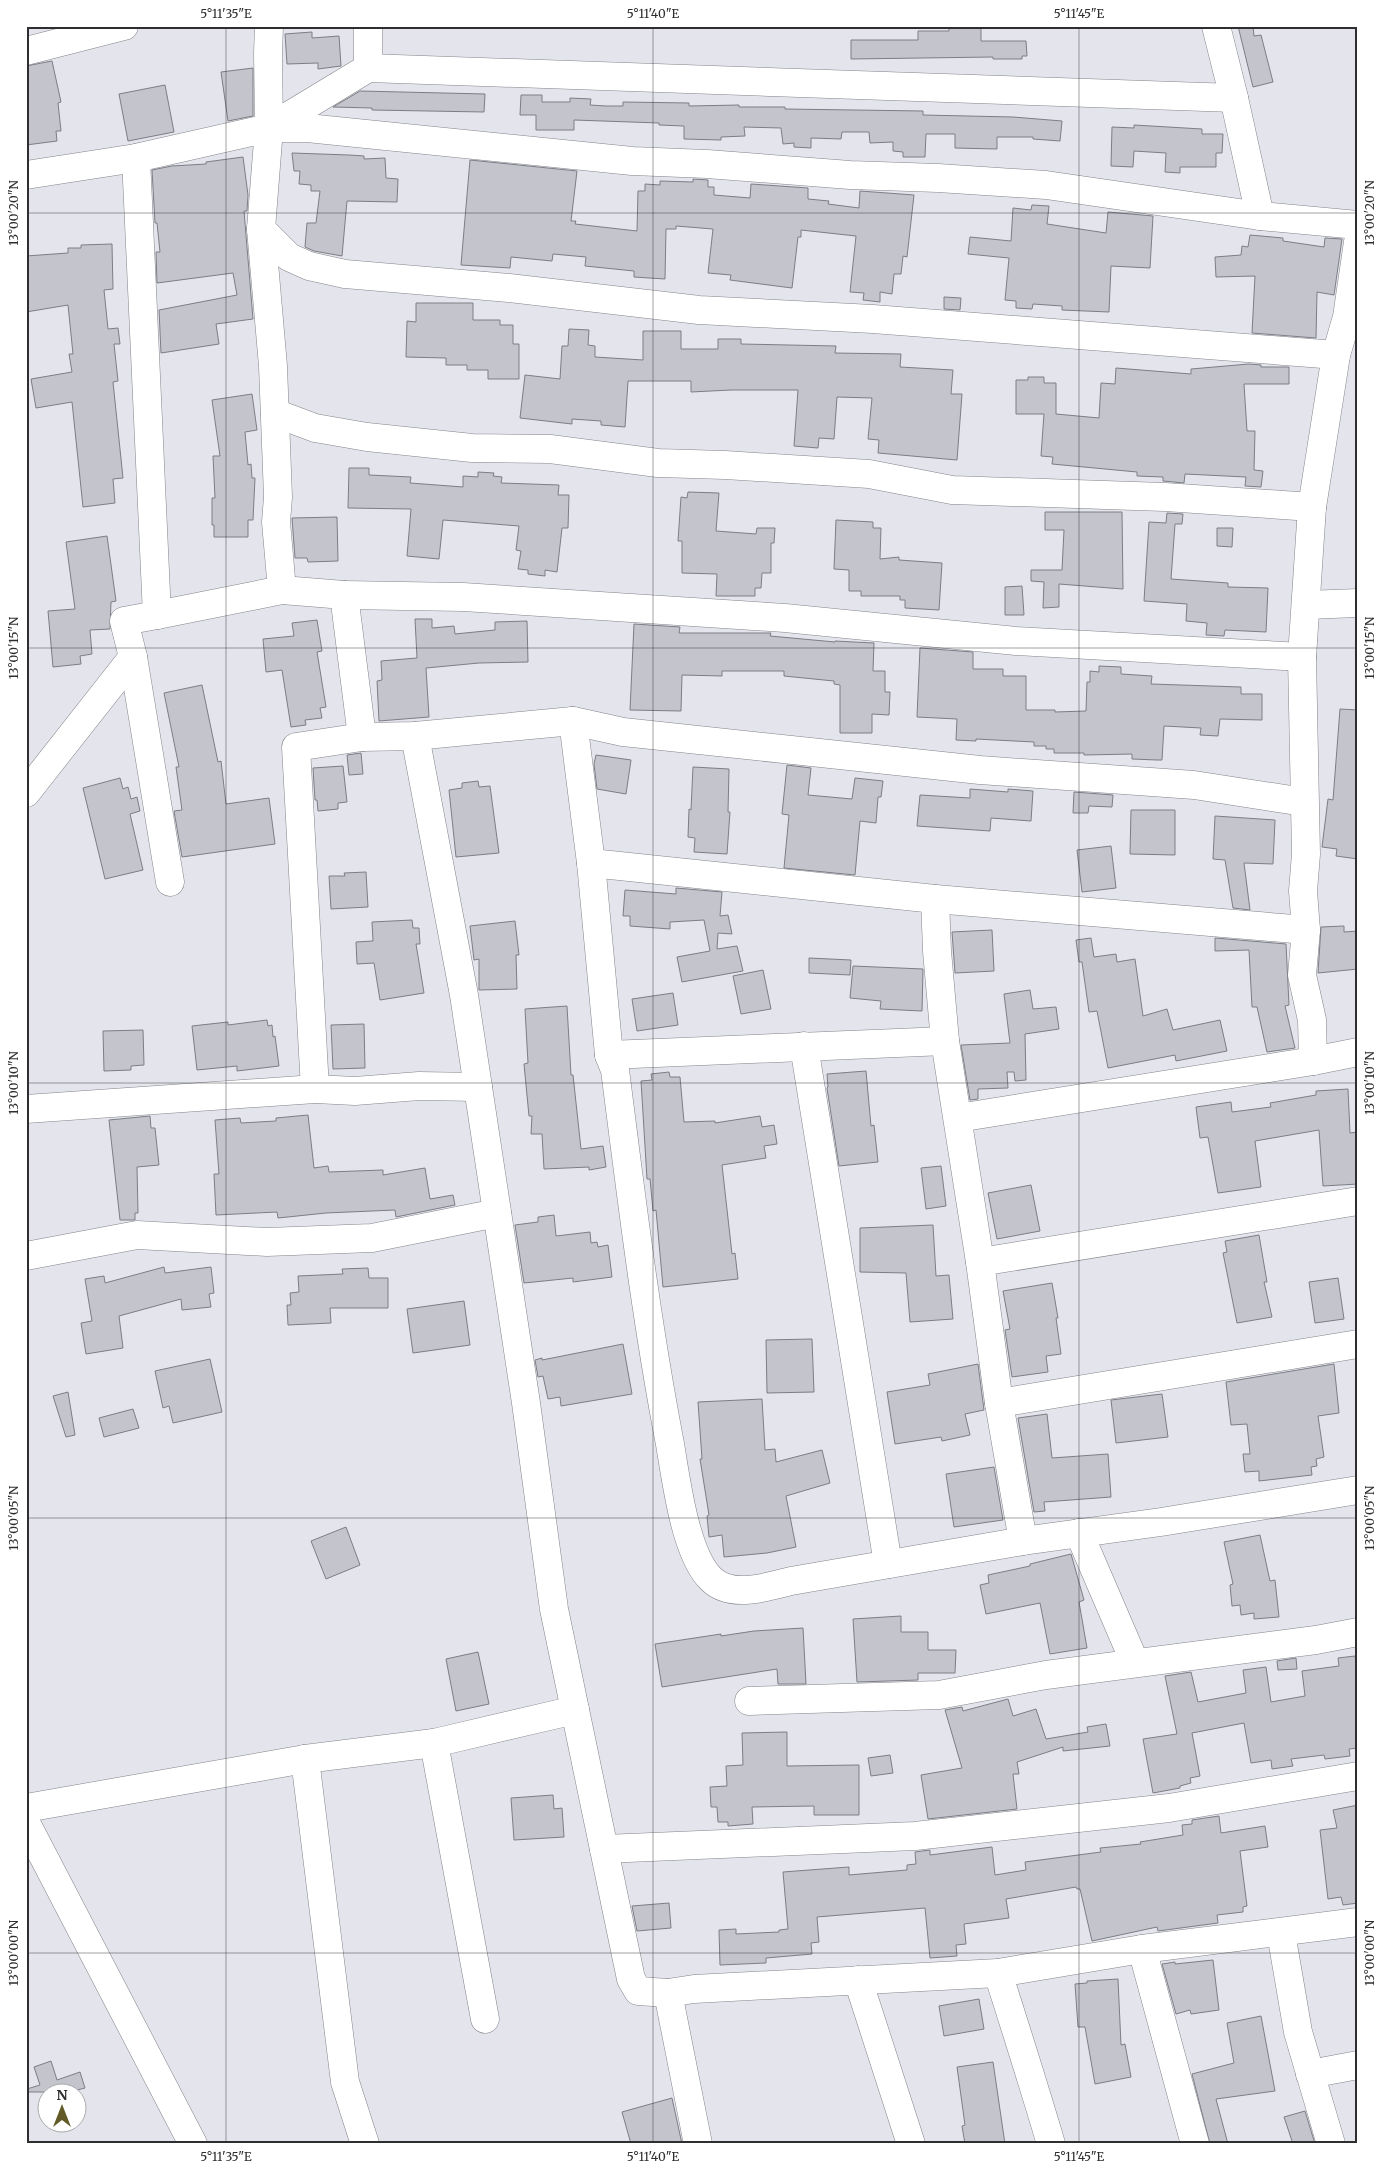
<svg xmlns="http://www.w3.org/2000/svg" width="1384" height="2170" font-family="Merriweather,serif">
<style>
.building{fill:#c4c5cc;stroke:#7d7e85}
.lines{fill:none;stroke-linecap:round;stroke-linejoin:round}
.minor-casing{stroke:#83848a;stroke-width:29}
.minor{stroke:#fff;stroke-width:28}
.ticks{fill:none;stroke:#2e2e31;stroke-width:1;stroke-opacity:0.45}
.neatline{fill:none;stroke:#2e2e31;stroke-width:2}
.ticks-label{font-size:12px;text-anchor:middle;fill:#2e2e31}
</style>
<rect width="100%" height="100%" fill="#e4e5ec"/>
<g class="building">
<path d="M949,26H981V41H1026L1027,56H1022V59H993V57L851,59V40H918V31H949Z"/>
<path d="M1238,26H1253L1254,36L1261,35L1273,82L1253,87Z"/>
<path d="M312,32V38L339,36L341,66L318,69V63L287,64L285,34Z"/>
<path d="M52,61L61,102L58,103L61,131H56L57,141L26,145V66Z"/>
<path d="M253,68V116L228,121L221,72Z"/>
<path d="M165,85L174,132L128,141L119,94Z"/>
<path d="M360,91L485,94L484,112L372,110V108L333,107Z"/>
<path d="M521,95H542V102H570V98L591,99L590,105L606,106H623V102L689,103V106L739,105V107H785V109L923,111V115L1013,117L1062,121L1060,141L1033,139V137H997V149L955,148V134H926L925,157H903V152L893,151V142L870,143L869,132H842L841,139L811,138V148L794,147V143L783,144L781,128L744,127L745,136L721,137V140L684,139V126L659,125V123L574,120V130H536V115H520Z"/>
<path d="M1134,125L1202,129V134H1223L1222,153H1216V167H1180V173L1165,172L1166,153L1134,151L1133,167L1111,166L1112,127L1134,128Z"/>
<path d="M292,153L349,155L364,156V159L385,158L386,178L398,179L397,202L347,201L342,256L314,251L305,247L307,223H316L320,191H311V185L299,184L300,171H294Z"/>
<path d="M243,157L248,195L247,211H244L253,319L216,324L219,344L161,353L159,310L237,295L233,273L157,283L156,252H160L157,223H155L152,170L172,166L206,164V162Z"/>
<path d="M470,160L577,171L571,221H576L575,224L637,231L638,191H645V184L660,185V181L693,182V179L708,180V187H714V195L750,198L751,184L808,188V199L829,201L828,204L859,208L860,191L914,195L907,257L903,256L901,274H894L892,294L880,292V302L863,300L864,293L850,292L856,236L801,230V237H798L792,288L730,280L731,275L708,273L713,229L676,226V229H666L665,279L634,277V271L585,266L586,257L553,254L552,261L511,257L510,268L461,265Z"/>
<path d="M1032,205L1049,206L1047,224L1106,233L1108,212L1153,216L1150,268L1111,266L1109,312L1062,310V306L1033,304L1032,309L1016,308V301L1005,300L1009,258L968,254L970,237L1011,241L1013,208L1031,210Z"/>
<path d="M1250,235L1283,238V241L1324,247L1325,238L1342,239L1334,295L1317,292L1316,338L1252,333L1255,276L1216,277L1215,257L1241,255L1242,246L1248,247Z"/>
<path d="M112,244L113,289L104,290L108,329L118,328L120,344H114L118,381L113,382L123,478L113,479L115,503L83,507L72,402L36,408L31,379L72,372L69,354H73L68,305L26,312V256L68,253V248H81V245Z"/>
<path d="M944,297L961,298L960,310L944,309Z"/>
<path d="M416,303H473V320H500V325H513V344H519V379H488V370H467V365H446V358L406,357L407,321L416,322Z"/>
<path d="M569,329L589,330L588,345L595,346V357L643,360V331H681V349H718V339H741V344L836,346L835,353L901,354L900,367L953,370L951,394H962L957,460L878,453L879,440L868,439L872,398L837,397L834,439L819,438L818,448L794,446L798,390H731L691,392V381H628L625,427L601,425V421L572,419V424L520,418L525,375L560,379L562,346H568Z"/>
<path d="M1249,364L1261,365V367H1289V384H1244L1247,431H1255L1254,470L1263,471L1261,487L1245,486L1246,477L1185,474L1184,483L1163,481V477L1137,476V472L1052,464L1053,457L1041,456L1044,414H1016V380H1028V377H1044V383H1056V414L1099,418L1101,383L1115,384L1116,368L1191,374V369Z"/>
<path d="M252,394L257,430L245,432L248,465L251,464L252,478H255L253,520H248V537H214V525H212V498H215L213,456H220L212,400Z"/>
<path d="M349,468H369V475L411,477L410,483L463,487V476L478,477V472L494,473L493,476L502,477L501,483L559,485L558,495H569L568,528H562L557,572L545,570V576L528,574V570L518,569L521,551L516,550L519,526L443,520L439,559L407,556L411,509L348,508Z"/>
<path d="M688,492L719,493L716,531L756,534L757,528H775L774,543H771V573H762L761,588H755V596H716L717,574L682,573V541H678L681,497L687,498Z"/>
<path d="M1045,512H1122L1123,589L1059,584V607L1043,608L1044,582L1031,581V570H1062L1064,530H1045Z"/>
<path d="M1167,513L1183,514L1182,524H1175L1171,579L1228,583V587L1268,588L1266,632L1225,630L1224,636L1206,635L1207,623L1186,621L1187,604L1144,601L1149,522L1166,523Z"/>
<path d="M337,517L338,561L308,562L307,558H295L292,518Z"/>
<path d="M836,520L873,522V528H881L880,559L899,557V560L942,563L939,610L905,608V600H900V596H861V591H849V570L834,569Z"/>
<path d="M1217,528H1233L1232,547L1217,546Z"/>
<path d="M107,536L116,601L111,602L110,629L90,630L92,654L80,656L81,664L53,667L48,611L75,609L66,542Z"/>
<path d="M1022,586L1024,615H1005V587Z"/>
<path d="M415,619H432V628L454,626L455,634L495,630V622L527,621L528,662L479,663L426,668L429,717L379,721L377,681L382,680L381,661L417,658Z"/>
<path d="M317,620L322,651L317,652L326,707L320,708L322,718L305,720L306,725L291,727L282,670L266,672L263,639L294,636L292,623Z"/>
<path d="M634,624L680,627L679,633H771L770,636L835,642V641L874,643L873,671H885V692H890L889,715L872,714V733H840V685L834,684V681L784,676V671H722V676L682,675L681,711L630,710Z"/>
<path d="M920,648L973,652V669H1003V676H1026V710H1055V712L1086,711L1087,682H1090V671L1099,672V666L1121,667V674L1152,676L1151,684L1241,687V694H1262V720L1220,719L1218,736L1200,735L1201,728L1164,726L1162,760H1157L1132,759V754L1084,755V753H1054V749H1046V746H1034V742L976,739V741L956,740L957,719L917,717Z"/>
<path d="M202,685L218,762L221,761L226,804L269,798L275,844L182,857L174,811L182,810L176,767H179L164,693Z"/>
<path d="M1340,709L1358,710V859L1336,856L1337,849L1322,847L1328,799L1333,800Z"/>
<path d="M361,753L363,774L349,775L347,755Z"/>
<path d="M596,755L631,760L626,794L597,789L594,764Z"/>
<path d="M787,765L811,768L808,795L852,799L855,778L883,781L881,797H878L876,823L860,821L855,875L784,868L789,815L782,814Z"/>
<path d="M343,766L347,802L338,803V809L318,811L317,800H315L313,768Z"/>
<path d="M693,767L729,769L728,812H730L727,854L694,852L695,838L688,837L689,809L691,810Z"/>
<path d="M120,778L123,789L128,787L131,799L137,797L140,811L130,814L143,870L105,879L83,788Z"/>
<path d="M478,781L479,787L490,786L499,853L456,857L449,790L462,788V783Z"/>
<path d="M970,789L1008,792V789L1033,791L1031,821L991,818L990,831L917,826L920,795L970,798Z"/>
<path d="M1074,792L1113,795L1112,807L1089,806L1088,813H1073Z"/>
<path d="M1131,810H1175V855L1130,854Z"/>
<path d="M1215,816L1275,820L1273,864L1244,863L1250,910L1233,908L1225,860L1213,859Z"/>
<path d="M1111,846L1116,888L1082,892L1077,850Z"/>
<path d="M366,872L368,907L331,909L329,876H345L344,873Z"/>
<path d="M676,888L722,892L720,916L728,915L732,934L718,933L717,949L737,946L743,971L682,982L677,957L710,951L704,920L670,922V929L630,926V916H623L625,890L676,894Z"/>
<path d="M412,920L413,928H419L420,944H416L424,993L380,1000L374,963L357,964L356,942L373,941L372,922Z"/>
<path d="M515,921L519,955H516L517,989L479,990V959L474,960L470,926Z"/>
<path d="M1344,926V932L1358,931V969L1318,973L1321,927Z"/>
<path d="M992,930L994,971L955,973L952,932Z"/>
<path d="M1091,938L1094,957L1116,954L1117,962L1135,959L1143,1016L1167,1009L1173,1030L1220,1020L1227,1051L1176,1061L1175,1055L1108,1068L1097,1011L1089,1012L1082,962H1079L1076,940Z"/>
<path d="M1215,938L1286,944L1289,1005L1285,1006L1295,1048L1267,1052L1257,1007H1252L1249,950L1215,951Z"/>
<path d="M809,958L851,960L850,975L809,973Z"/>
<path d="M853,966L923,969L922,1011L880,1009L881,1001L850,998Z"/>
<path d="M763,970L771,1009L741,1014L733,976Z"/>
<path d="M1030,990L1033,1009L1056,1007L1059,1029L1025,1034L1026,1080L1015,1081L1014,1072H1007L1008,1088L978,1089V1099L970,1100L961,1045L1010,1043L1004,994Z"/>
<path d="M673,993L678,1025L637,1031L632,999Z"/>
<path d="M567,1006L571,1075H573L581,1149L603,1146L606,1167L589,1170V1167L544,1169L542,1134H531L532,1116H529L524,1064L528,1063L525,1009Z"/>
<path d="M267,1020L268,1026L272,1025L273,1037L275,1036L279,1066L237,1071V1066L197,1070L192,1026L228,1022V1025Z"/>
<path d="M364,1024L365,1068L333,1069L331,1025Z"/>
<path d="M143,1030L144,1065L131,1066V1070L104,1071L103,1031Z"/>
<path d="M866,1071L871,1126L874,1125L878,1162L839,1166L827,1088L828,1087L827,1074Z"/>
<path d="M669,1072L670,1077H680L684,1122L715,1121V1123L760,1116L762,1127L774,1125L777,1144L764,1146L766,1158L722,1165L732,1254L735,1253L738,1279L663,1287L656,1210L653,1211L650,1179H647L641,1081L652,1080L651,1074Z"/>
<path d="M1348,1089L1350,1133L1358,1132V1184L1323,1186L1319,1130L1255,1141L1261,1187L1218,1193L1208,1137L1200,1138L1196,1107L1231,1102L1232,1112L1271,1107L1270,1103L1316,1095V1091Z"/>
<path d="M308,1115L314,1168L328,1166L329,1172L383,1170V1175L425,1168L430,1199L453,1195L455,1205L396,1217L395,1210L326,1213L278,1218L277,1212L216,1215L214,1174H219L215,1120L240,1118L241,1123L276,1121V1118Z"/>
<path d="M150,1116L151,1128H155L159,1165L137,1167L138,1213H135V1220H120L109,1120Z"/>
<path d="M941,1166L946,1206L926,1209L921,1168Z"/>
<path d="M1031,1185L1040,1231L997,1239L988,1193Z"/>
<path d="M554,1215L556,1236L590,1232L591,1243L597,1242L598,1247L608,1245L612,1277L573,1282V1278L524,1283L515,1225L538,1222V1217Z"/>
<path d="M933,1225L936,1276L949,1275L953,1319L910,1322L906,1273L860,1272V1228Z"/>
<path d="M1259,1235L1267,1282H1264L1272,1317L1237,1323L1223,1253L1227,1252L1225,1241Z"/>
<path d="M164,1267L165,1273L211,1267L214,1293L209,1294L211,1307L182,1310L181,1299L119,1316L123,1348L86,1354L81,1323L92,1321L85,1279L104,1276L105,1283Z"/>
<path d="M368,1268L369,1278H388V1308H330L331,1323L288,1325L287,1305H291L290,1293L299,1292L298,1276L343,1274L342,1269Z"/>
<path d="M1338,1278L1344,1319L1315,1323L1309,1282Z"/>
<path d="M1052,1283L1058,1318H1056L1061,1354L1046,1356L1048,1372L1012,1377L1005,1330L1010,1329L1003,1291Z"/>
<path d="M464,1301L470,1345L413,1353L407,1309Z"/>
<path d="M812,1339L814,1392L767,1393L766,1340Z"/>
<path d="M623,1344L632,1394L561,1406L560,1397L548,1399L543,1376L538,1377L535,1360L542,1358V1360Z"/>
<path d="M210,1359L222,1412L173,1423L169,1406L163,1408L155,1371Z"/>
<path d="M978,1364L984,1410L965,1414L970,1435L942,1441L941,1437L895,1444L887,1392L930,1385L928,1374Z"/>
<path d="M1334,1364L1339,1413L1318,1416L1324,1457L1316,1459L1317,1466L1311,1467L1312,1475L1259,1481V1471L1245,1472L1243,1454H1250L1247,1424L1231,1425L1226,1382Z"/>
<path d="M68,1392L75,1435L66,1437L53,1396Z"/>
<path d="M1162,1394L1168,1437L1116,1443L1111,1400Z"/>
<path d="M762,1399L765,1450L775,1449L776,1462L822,1450L830,1483L786,1496L796,1547L767,1553L724,1557L722,1535L709,1537L707,1516L709,1515L700,1459H702L698,1402Z"/>
<path d="M133,1409L139,1428L104,1437L99,1418Z"/>
<path d="M1047,1414L1052,1458L1108,1454L1111,1497L1044,1502L1045,1511L1034,1512L1018,1418Z"/>
<path d="M994,1467L1003,1520L954,1527L946,1474Z"/>
<path d="M346,1527L360,1565L326,1579L311,1541Z"/>
<path d="M1260,1535L1270,1581L1275,1580L1279,1617L1254,1619V1613L1241,1615L1240,1605L1232,1606L1230,1585L1233,1584L1224,1542Z"/>
<path d="M1071,1554L1084,1600L1079,1602L1087,1648L1050,1654L1040,1603L986,1614L980,1585L989,1583L988,1575L1030,1566V1564Z"/>
<path d="M901,1616V1632H928V1650H956L955,1673H918V1680L857,1682L853,1619Z"/>
<path d="M803,1628L806,1684H778L777,1669L662,1687L655,1644L721,1634V1636L754,1631Z"/>
<path d="M478,1652L489,1704L456,1711L446,1659Z"/>
<path d="M1355,1656L1356,1662H1358V1748L1349,1749L1350,1756L1325,1759L1324,1755L1291,1759L1293,1766L1272,1769L1271,1760L1251,1763L1244,1723L1192,1733L1200,1776L1190,1778L1191,1783L1180,1786V1788L1153,1793L1143,1739L1177,1734L1165,1676L1191,1672L1198,1702L1246,1693L1243,1670L1266,1667L1271,1702L1305,1696L1302,1671L1339,1666L1338,1658Z"/>
<path d="M1296,1658L1297,1669L1278,1670L1277,1661Z"/>
<path d="M1008,1699L1013,1716L1036,1709L1046,1739L1088,1732L1087,1727L1106,1724L1110,1746L1063,1751V1747L1017,1762L1019,1774H1013L1017,1809L928,1819L921,1775L962,1768L945,1710L962,1707L963,1711Z"/>
<path d="M787,1732V1766L859,1765V1815H814V1806L752,1807L753,1824L728,1826V1822H718L717,1807H711L710,1787L727,1786L726,1766L743,1765L742,1733Z"/>
<path d="M890,1755L893,1773L871,1776L868,1758Z"/>
<path d="M553,1795L554,1809L562,1808L564,1837L514,1840L511,1798Z"/>
<path d="M1358,1805V1903L1343,1905L1341,1897L1328,1899L1320,1830L1337,1828L1333,1810Z"/>
<path d="M1219,1816L1221,1833L1265,1826L1268,1847L1240,1851L1247,1906L1243,1907V1912L1217,1915L1218,1923L1158,1931L1157,1927L1092,1941L1080,1889H1077L1076,1887L1006,1899L1009,1918L964,1924L966,1944L956,1945L957,1956L930,1958L925,1908L817,1917L819,1942L811,1943L812,1954L766,1958V1963L720,1965L719,1930L736,1929V1934L779,1932V1930L788,1929L783,1872L849,1867V1875L907,1870V1865L916,1864L915,1852L930,1850V1855L992,1847L995,1875L1026,1870L1025,1862L1101,1852L1100,1848L1141,1844L1140,1842L1183,1835L1182,1825L1192,1824V1820Z"/>
<path d="M669,1903L671,1928L637,1931L632,1906Z"/>
<path d="M1213,1960L1219,2010L1191,2014L1190,2010L1176,2014L1162,1964L1175,1962V1964Z"/>
<path d="M1118,1979L1121,2045L1125,2044L1131,2077L1095,2084L1085,2027H1078L1075,1984L1087,1983V1981Z"/>
<path d="M979,1999L984,2029L944,2036L939,2006Z"/>
<path d="M1261,2016L1275,2091L1216,2099L1228,2144H1210L1192,2074L1234,2063L1227,2023Z"/>
<path d="M51,2061L57,2080L80,2072L85,2088L70,2092H28L27,2089L40,2085L34,2067Z"/>
<path d="M993,2062L1005,2144H965L962,2126L965,2125L957,2067Z"/>
<path d="M672,2098L682,2144H631L622,2112Z"/>
<path d="M1305,2111L1315,2144H1293L1284,2117Z"/>
</g>
<g class="lines">
<defs>
<g id="minor">
<path d="M269,26L268,53L269,128L261,229L273,366L278,497L276,522L282,590L344,595L362,737"/>
<path d="M368,26V68L1234,98L1216,26"/>
<path d="M26,51L124,26"/>
<path d="M1234,98L1260,216"/>
<path d="M269,128L368,68"/>
<path d="M136,158L157,615L282,590"/>
<path d="M26,175L136,158L269,128H307L632,161L707,164L850,175L938,178L1046,185L1260,216L1358,225"/>
<path d="M261,229L289,257L309,266L345,274L509,288L699,310L873,319L1336,355"/>
<path d="M275,413L315,428L367,437L472,448L550,449L658,463L725,465L869,474L952,490L1165,497L1312,507"/>
<path d="M344,595L463,597L785,618L1016,641L1302,657"/>
<path d="M1306,605L1358,603"/>
<path d="M133,657L170,882"/>
<path d="M573,721L591,863L609,1055L615,1070C631,1195 646,1320 670,1444C676,1479 685,1554 711,1579C731,1599 767,1587 791,1581L1023,1541L1161,1522L1358,1490"/>
<path d="M415,736L464,995L526,1403L554,1609L631,1979L638,1991L668,1993L694,1989L998,1973L1142,1949L1358,1922"/>
<path d="M26,793L133,657L124,621L157,615"/>
<path d="M591,863L935,899L1306,930"/>
<path d="M935,899L937,951L945,1041L980,1262L999,1403L1023,1541"/>
<path d="M804,1046L888,1564"/>
<path d="M609,1055L945,1041"/>
<path d="M1313,1061L1358,1052"/>
<path d="M315,1089L296,747L362,737L415,736L573,721L623,732L980,770L1194,785L1304,802"/>
<path d="M26,1109L315,1089L355,1091L419,1086L478,1087"/>
<path d="M958,1118L1313,1061L1312,1020L1302,975L1306,930L1303,891L1306,854L1302,657L1312,507L1336,355L1347,317L1358,242"/>
<path d="M26,1256L137,1235L267,1242L372,1238L497,1213"/>
<path d="M980,1262L1358,1201"/>
<path d="M999,1403L1358,1344"/>
<path d="M1079,1533L1135,1663"/>
<path d="M749,1701L939,1695L1046,1675L1316,1640L1358,1632"/>
<path d="M434,1743L485,2019"/>
<path d="M305,1759L345,2082L365,2144"/>
<path d="M26,1808L305,1759L434,1743L575,1710"/>
<path d="M26,1823L193,2144"/>
<path d="M604,1849L915,1836L1169,1808L1358,1776"/>
<path d="M1281,1933L1298,2032L1331,2144"/>
<path d="M1142,1949L1195,2144"/>
<path d="M998,1973C1016,2030 1034,2086 1051,2144"/>
<path d="M858,1980L911,2144"/>
<path d="M668,1993L698,2144"/>
<path d="M1310,2074L1358,2065"/>
</g>
</defs>
<use href="#minor" class="minor-casing"/>
<use href="#minor" class="minor"/>
</g>
<path class="ticks" d="M226,26V2144M653,26V2144M1079,26V2144M26,213H1358M26,648H1358M26,1083H1358M26,1518H1358M26,1953H1358"/>
<rect width="1384" height="2170" fill="none" stroke="#ffffff" stroke-width="55"/>
<g transform="translate(62 2108)"><circle r="24" fill="#ffffff" stroke="#ababad"/>
<path d="M0-4L9 19L0 12L-9 19Z" fill="#625b27"/>
<text y="-8" font-size="14" font-weight="bold" text-anchor="middle" fill="#2e2e31">N</text>
</g>
<rect x="28" y="28" width="1328" height="2114" class="neatline"/>
<g class="ticks-label">
<text x="226" y="18">5°11'35"E</text>
<text x="653" y="18">5°11'40"E</text>
<text x="1079" y="18">5°11'45"E</text>
<text transform="translate(14 213) rotate(-90)" y="4">13°00'20"N</text>
<text transform="translate(1370 213) rotate(-90)" y="4">13°00'20"N</text>
<text transform="translate(14 648) rotate(-90)" y="4">13°00'15"N</text>
<text transform="translate(1370 648) rotate(-90)" y="4">13°00'15"N</text>
<text transform="translate(14 1083) rotate(-90)" y="4">13°00'10"N</text>
<text transform="translate(1370 1083) rotate(-90)" y="4">13°00'10"N</text>
<text transform="translate(14 1518) rotate(-90)" y="4">13°00'05"N</text>
<text transform="translate(1370 1518) rotate(-90)" y="4">13°00'05"N</text>
<text transform="translate(14 1953) rotate(-90)" y="4">13°00'00"N</text>
<text transform="translate(1370 1953) rotate(-90)" y="4">13°00'00"N</text>
<text x="226" y="2161">5°11'35"E</text>
<text x="653" y="2161">5°11'40"E</text>
<text x="1079" y="2161">5°11'45"E</text>
</g>
</svg>
